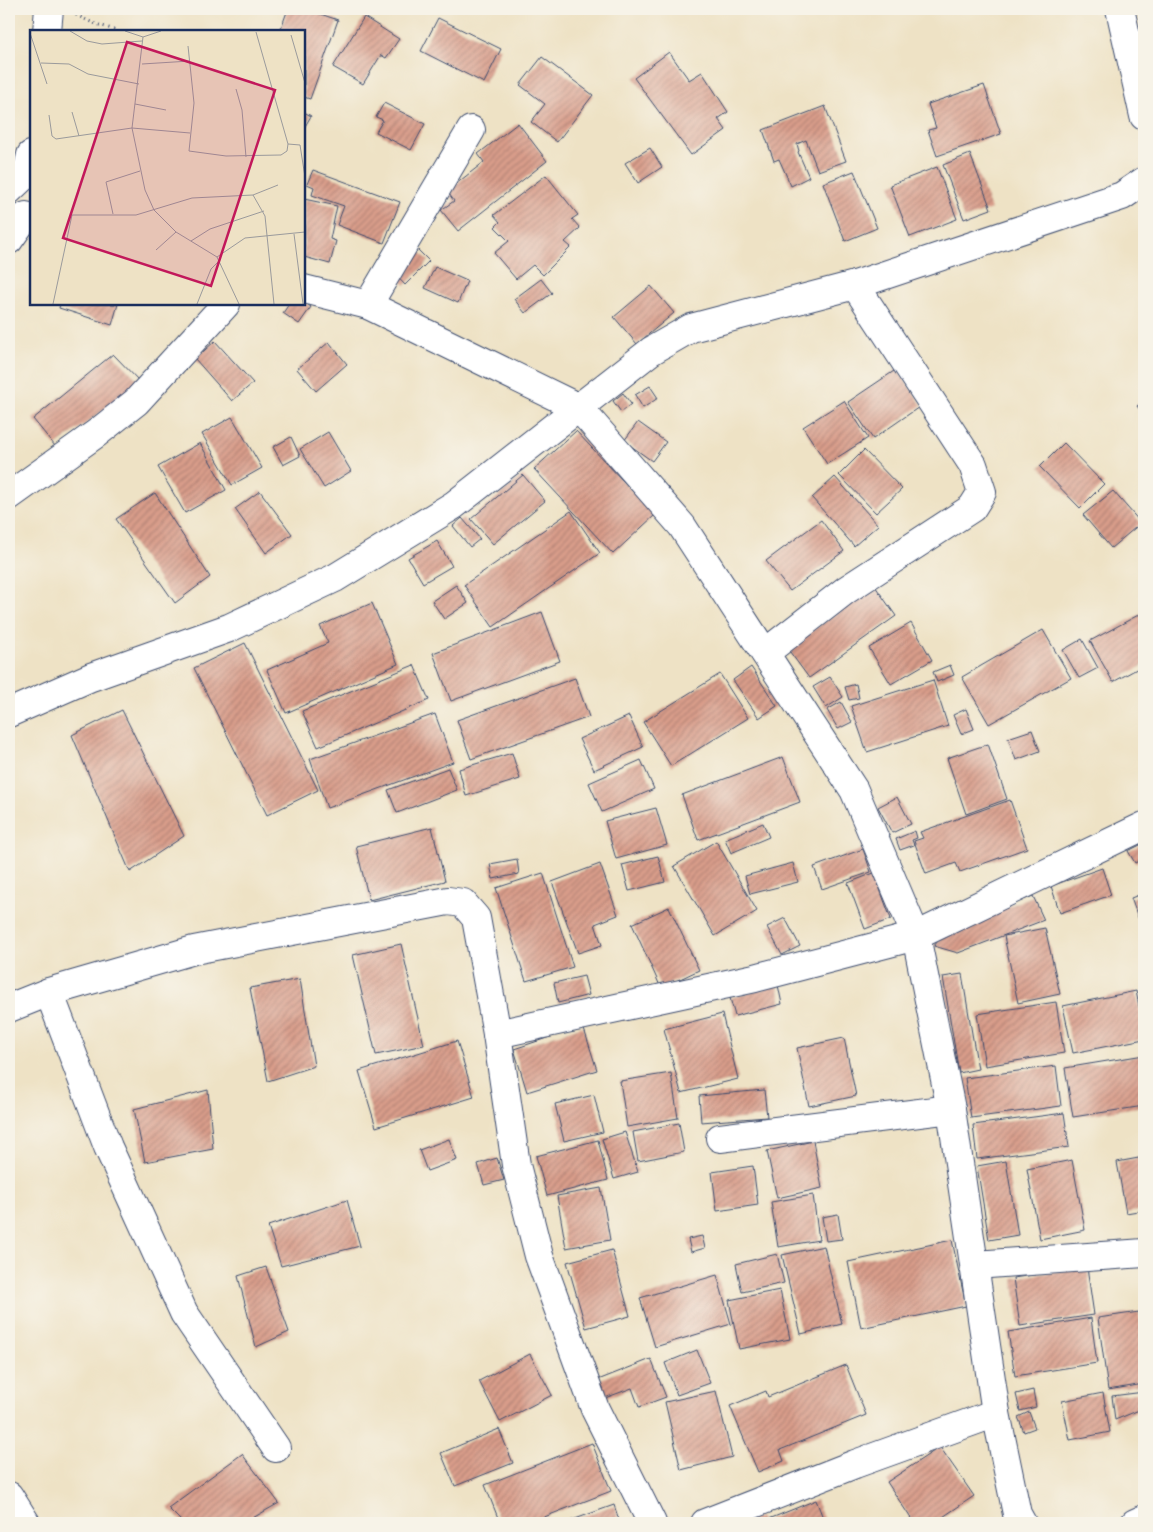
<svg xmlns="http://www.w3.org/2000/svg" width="1153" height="1532" font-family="Mali,sans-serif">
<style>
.building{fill:url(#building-hatch)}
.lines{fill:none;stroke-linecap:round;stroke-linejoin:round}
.minor-casing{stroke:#3b4a6d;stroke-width:30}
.path{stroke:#3b4a6d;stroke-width:3;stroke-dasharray:1 4;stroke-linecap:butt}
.minor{stroke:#fff;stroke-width:28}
.inset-road{fill:none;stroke:#9a9a9c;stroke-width:1}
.view{fill:#c2185b;fill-opacity:0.15;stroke:#c2185b;stroke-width:2.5}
.inset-edge{fill:none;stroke:#1b2f5e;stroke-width:2.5}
</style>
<defs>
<pattern id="building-hatch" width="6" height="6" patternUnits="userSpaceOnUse" patternTransform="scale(1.25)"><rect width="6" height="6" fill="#d99d8a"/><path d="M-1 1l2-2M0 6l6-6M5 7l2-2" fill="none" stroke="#af8074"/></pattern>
</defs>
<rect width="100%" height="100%" fill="#f7f3e8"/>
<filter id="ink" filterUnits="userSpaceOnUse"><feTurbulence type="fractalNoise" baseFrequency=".02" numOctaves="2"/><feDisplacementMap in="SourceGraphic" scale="10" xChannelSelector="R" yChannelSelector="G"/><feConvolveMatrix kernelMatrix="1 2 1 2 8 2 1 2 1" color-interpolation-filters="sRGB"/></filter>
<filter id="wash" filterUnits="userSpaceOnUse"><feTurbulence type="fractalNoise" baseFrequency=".0096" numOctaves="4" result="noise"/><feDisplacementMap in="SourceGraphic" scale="20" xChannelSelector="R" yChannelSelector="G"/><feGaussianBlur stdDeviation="1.12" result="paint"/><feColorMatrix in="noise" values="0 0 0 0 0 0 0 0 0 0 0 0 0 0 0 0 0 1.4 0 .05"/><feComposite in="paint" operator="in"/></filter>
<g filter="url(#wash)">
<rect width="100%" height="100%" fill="#eee2c5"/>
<g id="blocks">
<g class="building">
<path d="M288,9H306L338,20L310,99L304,97V31H280Z"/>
<path d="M364,17L399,39L386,58L381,55L363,84L333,67Z"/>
<path d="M438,18L501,49L484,83L421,51Z"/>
<path d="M669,52L689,80L702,72L728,112L718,119L726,130L691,155L634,78Z"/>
<path d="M542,57L593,95L557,142L531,122L545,104L520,85Z"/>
<path d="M984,85L1001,134L937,156L928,130L936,128L928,104Z"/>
<path d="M384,103L425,124L411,150L376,132L383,120L376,117Z"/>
<path d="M825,106L846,161L818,171L806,140L797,144L799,151L798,152L809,177L791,186L779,159L774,161L763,130Z"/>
<path d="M304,112L311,116L304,128Z"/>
<path d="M518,123L547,161L458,231L441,210L454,201L447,191L484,162L478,154Z"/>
<path d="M650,148L662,167L638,183L625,163Z"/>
<path d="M970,154L991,209L964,219L943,165Z"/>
<path d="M937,167L957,219L910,237L890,185Z"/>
<path d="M313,170L400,202L384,243L337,225L344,206L312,195L314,187L307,184Z"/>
<path d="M854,171L877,228L845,241L823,183Z"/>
<path d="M546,175L578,215L572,219L580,228L565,242L571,247L543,275L533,265L516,279L494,253L509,241L495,227L500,222L494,215Z"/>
<path d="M304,199L337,206L330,239L336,241L330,264L304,257Z"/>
<path d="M415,247L429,261L405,285L392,271Z"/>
<path d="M435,267L467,281L458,303L425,288Z"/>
<path d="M541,279L552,293L525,313L514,299Z"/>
<path d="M651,286L674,313L637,344L614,317Z"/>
<path d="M304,302L311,307L299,324L283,313L289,304H304Z"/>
<path d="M60,304H118L112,325L59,308Z"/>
<path d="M215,341L253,383L232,401L195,359Z"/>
<path d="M329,342L347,364L316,391L297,369Z"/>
<path d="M113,354L141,383L55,446L33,419Z"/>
<path d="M897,369L922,405L873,439L848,402Z"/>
<path d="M650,386L658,398L643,408L635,395Z"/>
<path d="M623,393L631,404L621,412L613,401Z"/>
<path d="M1144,400V415L1137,406Z"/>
<path d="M844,401L868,438L827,464L803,427Z"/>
<path d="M232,417L262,468L232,485L202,434Z"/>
<path d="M638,422L666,442L652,461L624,441Z"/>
<path d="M576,431L655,515L613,554L534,469Z"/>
<path d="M328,432L351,471L324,488L300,449Z"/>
<path d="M291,437L300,456L283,465L273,447Z"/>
<path d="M200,443L226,490L185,513L158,467Z"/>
<path d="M1064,443L1104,484L1080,508L1040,467Z"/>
<path d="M864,450L902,489L876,513L839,475Z"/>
<path d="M523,475L545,501L493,544L471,519Z"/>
<path d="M835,477L878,525L854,546L812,498Z"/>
<path d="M260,491L292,534L266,553L235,509Z"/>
<path d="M1113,491L1141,523L1111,548L1083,515Z"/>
<path d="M155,493L210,577L175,603L116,519Z"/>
<path d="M571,511L600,553L493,627L464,585Z"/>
<path d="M462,518L480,539L470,547L453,526Z"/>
<path d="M821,520L844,551L790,591L766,561Z"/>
<path d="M437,541L452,566L423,583L408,558Z"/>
<path d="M456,585L468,603L444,619L432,601Z"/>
<path d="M875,586L896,616L809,678L787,648Z"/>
<path d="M372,603L398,664L286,713L267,670L328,643L320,626Z"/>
<path d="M542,612L560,661L451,701L433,653Z"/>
<path d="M1142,613L1144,617V665L1113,682L1090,641Z"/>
<path d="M911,623L932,660L891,684L869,648Z"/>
<path d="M1043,630L1071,678L989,724L962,677Z"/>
<path d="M1082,639L1098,668L1079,678L1063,650Z"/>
<path d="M245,643L318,790L267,815L194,668Z"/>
<path d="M414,665L429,700L318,747L302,711Z"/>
<path d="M950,665L954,675L937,682L933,672Z"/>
<path d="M751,667L777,706L759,718L733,680Z"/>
<path d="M720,674L748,718L671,766L643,722Z"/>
<path d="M830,677L843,697L826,708L813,687Z"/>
<path d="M575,678L589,717L471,759L457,720Z"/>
<path d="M933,680L948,726L867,752L851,706Z"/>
<path d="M856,684L859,698L849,700L845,687Z"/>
<path d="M841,702L852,722L838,729L827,710Z"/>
<path d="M966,709L974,729L961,734L953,715Z"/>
<path d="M122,710L184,836L130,872L72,735Z"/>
<path d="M435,714L453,762L327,808L310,759Z"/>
<path d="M629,716L643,747L594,770L579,739Z"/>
<path d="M1032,730L1040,751L1016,760L1008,738Z"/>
<path d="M988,744L1007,799L966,814L947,758Z"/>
<path d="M512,753L520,779L466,796L459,769Z"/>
<path d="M783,757L800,802L698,840L682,795Z"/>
<path d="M641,760L654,789L602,812L589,783Z"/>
<path d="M448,768L457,790L397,813L388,790Z"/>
<path d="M897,797L911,824L892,833L878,807Z"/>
<path d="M1010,800L1027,848L960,872L956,863L926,874L914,841L923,838L920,832Z"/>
<path d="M656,808L667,845L616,859L605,821Z"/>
<path d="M763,823L769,837L731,853L725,839Z"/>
<path d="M432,827L445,881L369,900L356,846Z"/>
<path d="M915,831L917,838L912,840L914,845L900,850L896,839Z"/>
<path d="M716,841L757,911L715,936L674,866Z"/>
<path d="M1144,843V858L1135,863L1128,851Z"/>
<path d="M863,849L871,872L822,889L814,867Z"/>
<path d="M658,856L665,882L629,891L622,865Z"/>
<path d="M517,859L519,874L493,879L490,864Z"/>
<path d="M793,863L798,882L750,894L745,876Z"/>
<path d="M600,864L618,915L595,924L602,945L578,953L552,882Z"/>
<path d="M1102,868L1111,895L1060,913L1051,886Z"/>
<path d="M543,873L573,967L526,981L496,888Z"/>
<path d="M874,873L891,919L865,929L848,883Z"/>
<path d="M1144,893V934L1131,898Z"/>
<path d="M1033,896L1044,920L958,953L934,946L945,932Z"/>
<path d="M669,907L699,970L661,988L632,924Z"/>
<path d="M785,918L800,946L782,955L767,927Z"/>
<path d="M1045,928L1060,994L1018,1003L1004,936Z"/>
<path d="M401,944L424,1045L376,1055L353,955Z"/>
<path d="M962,974L978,1069L959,1073L943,977Z"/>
<path d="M584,976L589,995L558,1003L554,983Z"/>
<path d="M300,979L314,1066L268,1081L250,988Z"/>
<path d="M778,985L782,1004L735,1016L730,998Z"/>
<path d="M1136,991L1144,1031V1039L1073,1053L1063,1006Z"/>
<path d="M1056,1002L1064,1053L985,1066L977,1014Z"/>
<path d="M722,1014L738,1079L681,1093L664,1029Z"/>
<path d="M583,1026L597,1070L527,1092L514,1049Z"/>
<path d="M844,1038L856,1096L809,1106L797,1048Z"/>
<path d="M457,1041L474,1097L376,1127L359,1071Z"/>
<path d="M1144,1055V1106L1073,1117L1065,1068Z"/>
<path d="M1056,1066L1061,1106L971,1118L965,1078Z"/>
<path d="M671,1073L678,1118L627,1127L620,1081Z"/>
<path d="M208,1090L213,1149L145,1162L134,1109Z"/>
<path d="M764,1090L767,1117L701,1122L699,1096Z"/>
<path d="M594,1095L603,1132L564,1141L555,1104Z"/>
<path d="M1064,1113L1069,1147L977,1159L973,1125Z"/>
<path d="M679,1123L684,1152L638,1161L633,1132Z"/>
<path d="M625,1132L638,1172L614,1179L602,1139Z"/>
<path d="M449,1139L457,1160L427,1171L419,1150Z"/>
<path d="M598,1140L608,1180L547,1196L536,1156Z"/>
<path d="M813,1141L822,1188L777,1198L767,1151Z"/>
<path d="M1144,1157V1210L1126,1213L1117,1162Z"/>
<path d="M497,1158L504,1180L484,1185L478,1164Z"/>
<path d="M1072,1160L1085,1230L1040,1239L1027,1169Z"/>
<path d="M1006,1161L1018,1235L989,1240L977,1166Z"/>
<path d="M753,1166L758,1205L717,1211L712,1172Z"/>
<path d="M601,1188L610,1240L566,1248L557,1196Z"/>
<path d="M813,1195L819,1240L778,1247L771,1202Z"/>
<path d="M347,1200L360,1246L281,1266L268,1226Z"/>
<path d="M838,1214L842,1239L826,1241L822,1217Z"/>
<path d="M702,1236L705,1248L691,1252L688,1239Z"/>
<path d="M952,1240L966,1306L861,1328L848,1262Z"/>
<path d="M824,1246L842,1324L801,1334L782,1255Z"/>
<path d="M612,1250L630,1316L586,1328L567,1262Z"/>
<path d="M777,1254L784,1283L742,1292L736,1264Z"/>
<path d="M266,1267L289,1332L256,1347L238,1276Z"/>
<path d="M1087,1267L1094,1315L1020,1326L1013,1278Z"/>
<path d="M717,1275L731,1324L655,1347L640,1298Z"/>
<path d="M780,1290L790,1339L739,1349L729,1300Z"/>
<path d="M1139,1312L1144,1347V1384L1108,1390L1098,1318Z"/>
<path d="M1091,1318L1097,1363L1015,1376L1008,1332Z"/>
<path d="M697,1350L710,1383L677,1395L665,1363Z"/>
<path d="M530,1354L552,1395L500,1422L479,1381Z"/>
<path d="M651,1359L666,1397L639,1407L632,1388L605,1398L598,1380Z"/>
<path d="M846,1365L866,1415L780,1450L784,1461L758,1472L730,1406L766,1391L768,1397Z"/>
<path d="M1033,1390L1036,1407L1020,1411L1016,1394Z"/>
<path d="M716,1391L732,1457L681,1470L665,1402Z"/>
<path d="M1144,1392V1408L1115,1420L1112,1396Z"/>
<path d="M1103,1393L1110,1432L1070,1440L1062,1401Z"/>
<path d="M1029,1412L1035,1428L1024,1432L1018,1417Z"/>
<path d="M499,1429L513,1463L455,1486L441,1453Z"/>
<path d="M592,1443L611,1491L529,1523H500L485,1485Z"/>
<path d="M940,1447L974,1496L934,1523H914L887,1482Z"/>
<path d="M242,1454L279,1503L244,1523H183L168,1508Z"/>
<path d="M816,1500L825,1523H770L769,1519Z"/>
<path d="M614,1505L620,1523H564Z"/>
<path d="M759,1517L762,1523H746Z"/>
</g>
</g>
</g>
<g filter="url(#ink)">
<use href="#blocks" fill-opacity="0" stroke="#3b4a6d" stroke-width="1"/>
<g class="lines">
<defs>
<g id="minor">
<path d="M1120,9L1144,116"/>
<path d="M47,31L49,9"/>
<path d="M9,190L27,173L31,155"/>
<path d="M9,240L26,216"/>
<path d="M304,289L368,305L579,408L682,526L854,790L916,936L951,1109L996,1413L1017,1514L1022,1523"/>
<path d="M368,305L471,130"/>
<path d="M9,496L97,433L136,402L226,304"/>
<path d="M765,653L846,590L972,508L982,492L973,465L855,285"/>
<path d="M9,713L91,677L229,628L335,578L454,505L651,351L691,328L855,285L1122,196L1144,181"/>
<path d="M49,992L108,1147L184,1313L276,1448"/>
<path d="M9,1008L49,992L194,950L448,901L463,903L476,918L497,1034L516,1165L539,1256L595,1409L652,1523"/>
<path d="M497,1034L755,978L916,936L1144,826"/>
<path d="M720,1138L951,1109"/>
<path d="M975,1265L1144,1253"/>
<path d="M9,1496L26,1523"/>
<path d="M705,1523L855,1464L996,1413"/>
<path d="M1135,1523L1144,1519"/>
</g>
</defs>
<use href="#minor" class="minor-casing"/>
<path class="path" d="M76,15L93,23L118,31"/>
<use href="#minor" class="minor"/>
</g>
</g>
<g transform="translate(30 30)">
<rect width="275" height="275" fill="#eee2c5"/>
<path class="inset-road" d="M40,1L57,11L72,14L112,11M95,1L113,7L131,1M0,3L17,54M261,5L275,53M113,7L102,98L115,160L124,180L146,202L187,227L209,274M158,16L164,73L159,121L196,126L251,125L257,121L258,114L226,2M11,33L39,34L58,44L109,54M112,34L160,31M206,59L212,80L216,127M105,74L136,80M42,82L49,106M19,85L22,106L26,109L102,98L160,103M258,114L270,115L275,147M223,165L235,186L244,274M83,184L76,152L110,141M264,204L273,274M161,211L180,199L234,181M126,220L146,202M187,227L215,208L275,202M23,274L42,185H106L162,168L223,165L248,155M167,274L181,239L189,231"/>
<path class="view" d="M97,12L245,60L181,256L33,208Z"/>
<rect width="275" height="275" class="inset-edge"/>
</g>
<rect width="1153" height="1532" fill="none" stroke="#f7f3e8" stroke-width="30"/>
</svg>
